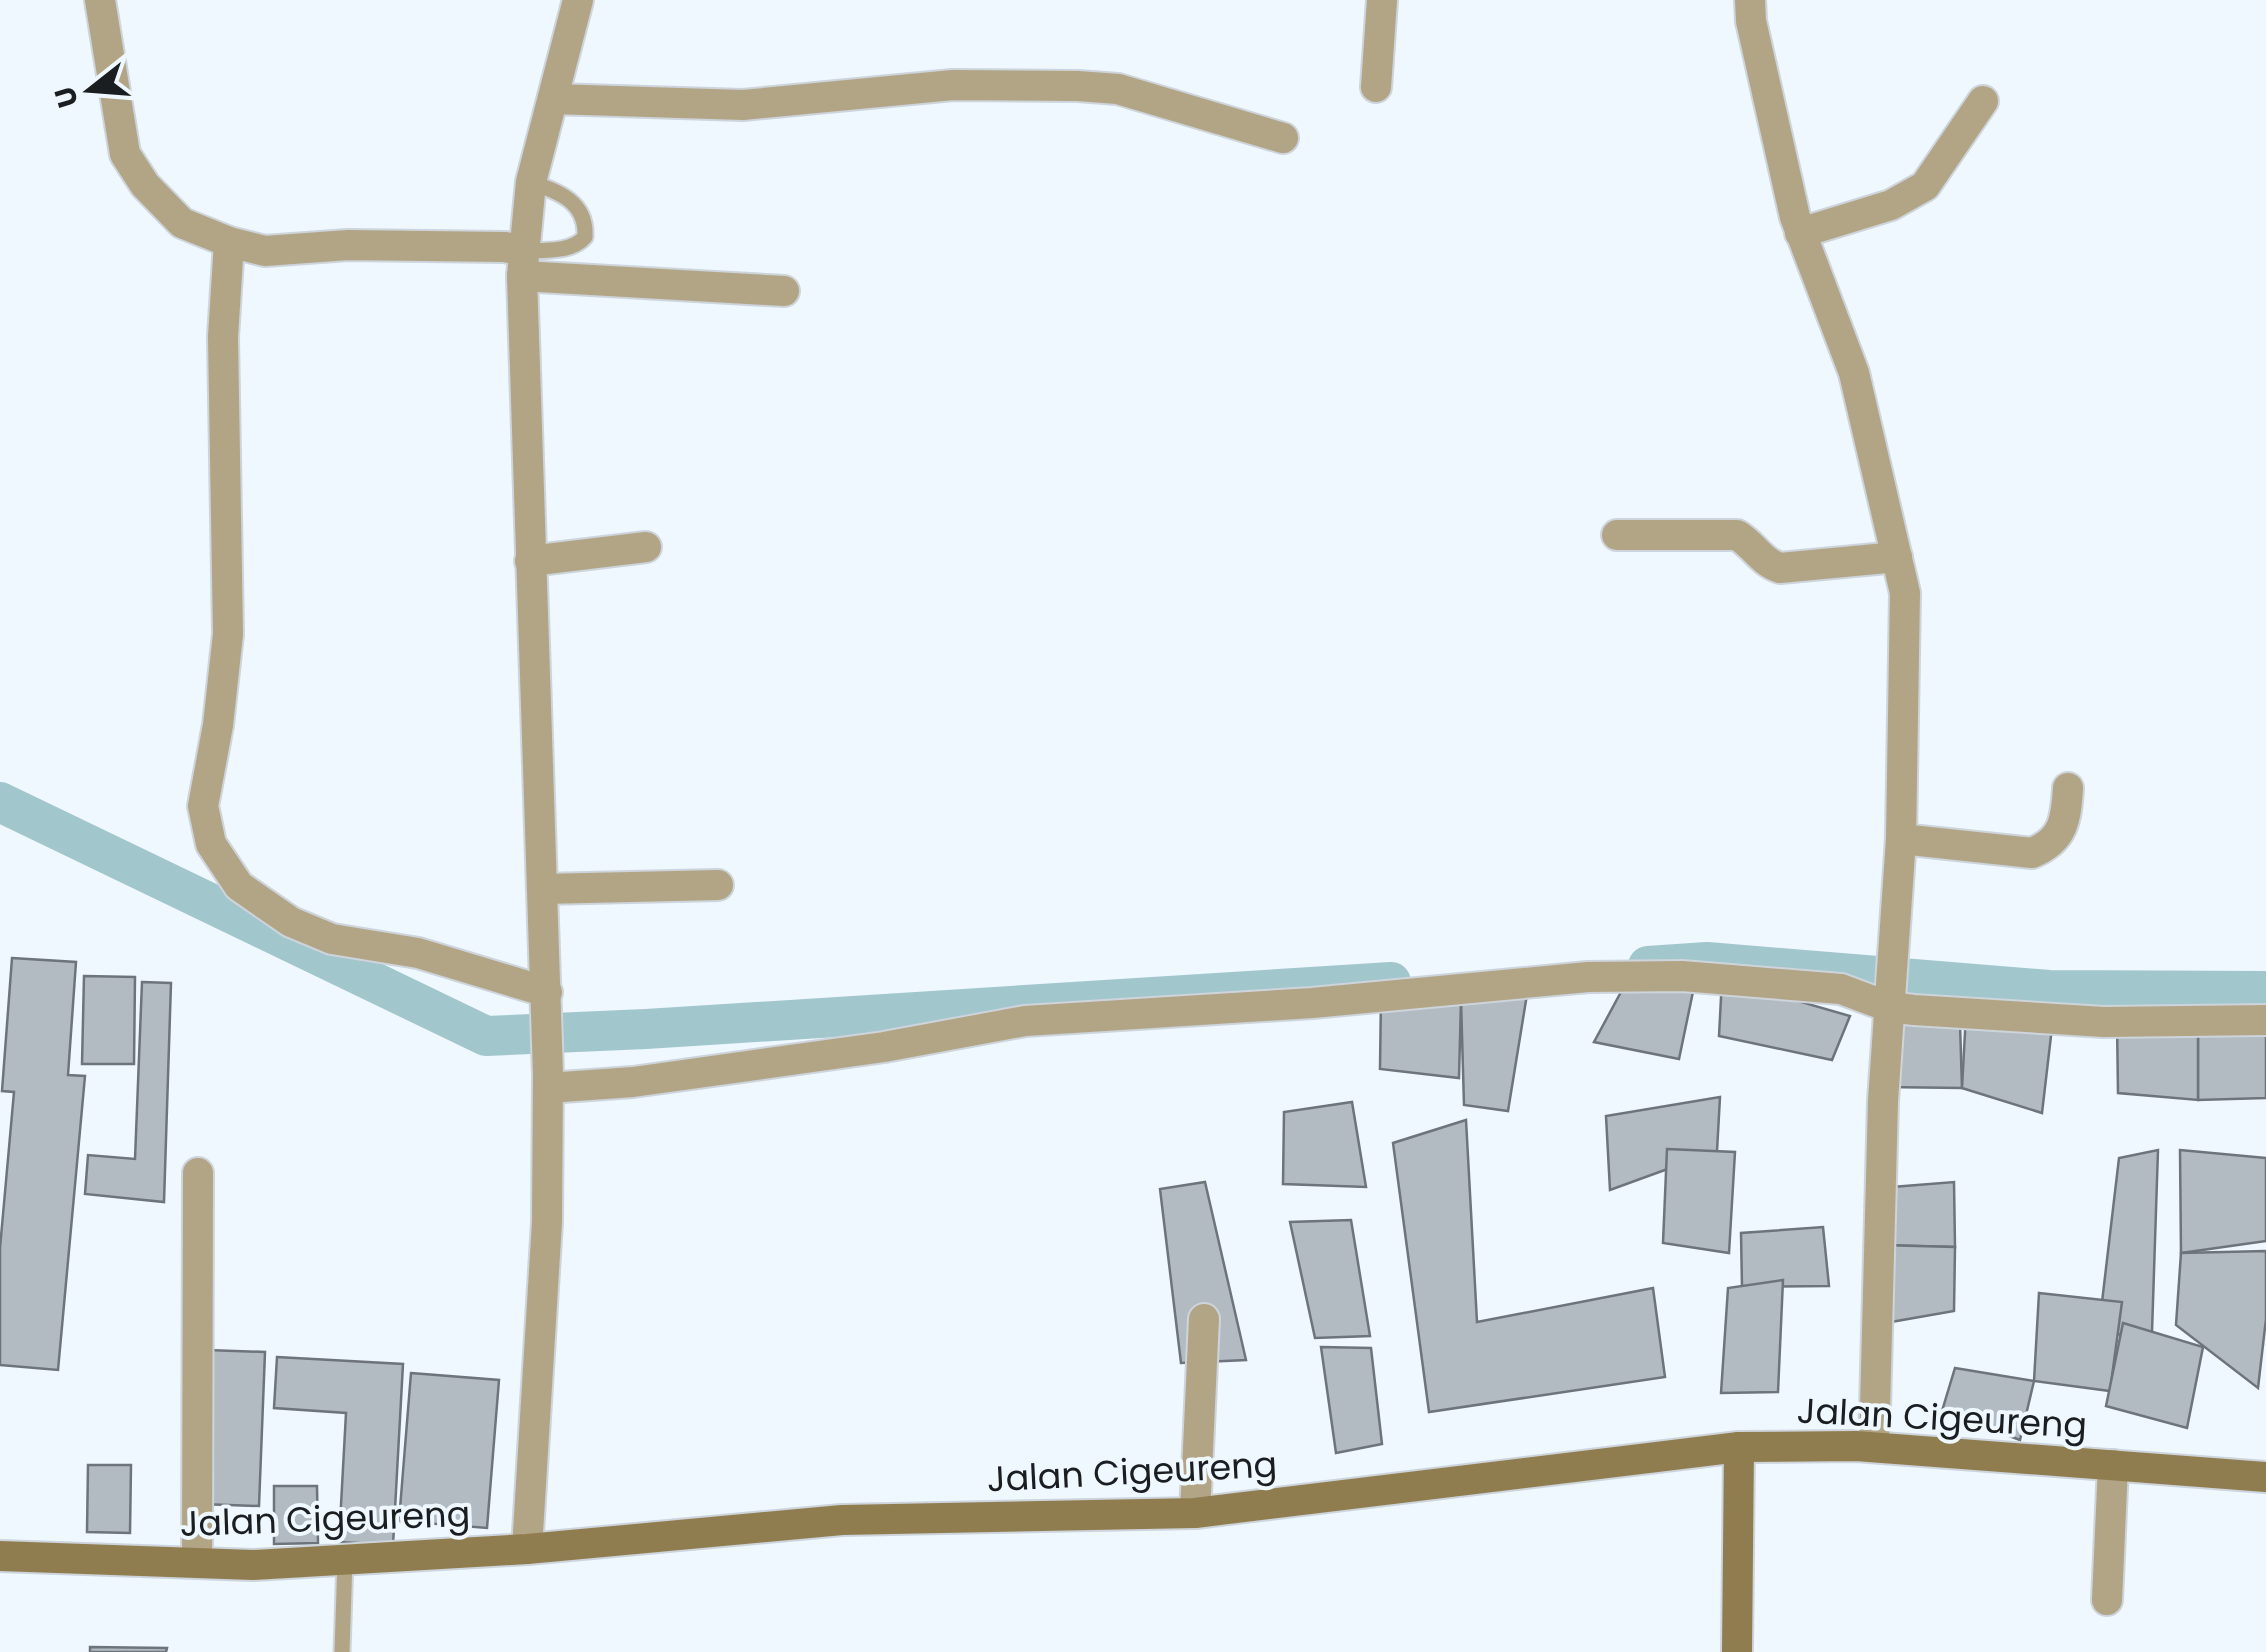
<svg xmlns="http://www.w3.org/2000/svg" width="2266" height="1652" font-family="Poppins,sans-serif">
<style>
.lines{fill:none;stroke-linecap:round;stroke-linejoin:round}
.canal{stroke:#a1c6cc;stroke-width:40}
.building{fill:#b3bbc2;stroke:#6d747b;stroke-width:2.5}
.lane-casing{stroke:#cdd4db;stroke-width:19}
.street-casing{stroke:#cdd4db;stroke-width:34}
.secondary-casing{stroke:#cdd4db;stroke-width:34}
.lane{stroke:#b2a586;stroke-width:15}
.street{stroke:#b2a586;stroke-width:30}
.secondary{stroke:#907d4f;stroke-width:30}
.labels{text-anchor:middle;stroke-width:8;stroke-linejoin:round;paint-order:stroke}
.street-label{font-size:35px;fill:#1b1e21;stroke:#eff7ff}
</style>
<rect width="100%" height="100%" fill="#eff7ff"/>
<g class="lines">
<g class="canal">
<path d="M0,802L486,1036L646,1029L1391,982"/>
<path d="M1648,966L1707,962L2049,990L2266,991"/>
</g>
</g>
<g class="building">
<path d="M12,958L76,962L68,1075L85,1076L58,1370L0,1365V1248L14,1092L2,1091Z"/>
<path d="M84,976L135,977L134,1064H82Z"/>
<path d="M1722,979L1850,1016L1832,1060L1719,1036Z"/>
<path d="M142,982L171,983L164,1202L85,1194L88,1155L135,1159Z"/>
<path d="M1529,982L1508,1111L1464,1105L1461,1000Z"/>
<path d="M1694,987L1679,1059L1594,1042L1621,992Z"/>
<path d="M1381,996L1461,1000L1459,1078L1380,1069Z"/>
<path d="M1889,1007L1960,1024L1962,1088L1884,1087Z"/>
<path d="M1966,1014L2053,1019L2042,1113L1962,1088Z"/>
<path d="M2198,1021L2266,1028V1098L2198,1100Z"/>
<path d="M2198,1021V1100L2118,1093L2117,1022Z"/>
<path d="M1720,1097L1717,1151L1610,1190L1606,1116Z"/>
<path d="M1352,1102L1366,1187L1283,1184L1284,1112Z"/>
<path d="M1466,1120L1477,1322L1653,1288L1665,1377L1429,1412L1393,1143Z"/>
<path d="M1667,1149L1735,1152L1729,1253L1663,1243Z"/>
<path d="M2158,1150L2152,1332L2098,1336L2119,1158Z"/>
<path d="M2180,1150L2266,1158V1241L2181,1253Z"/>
<path d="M1205,1182L1246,1360L1181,1363L1160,1189Z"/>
<path d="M1954,1182L1955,1247L1879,1245L1880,1188Z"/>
<path d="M1351,1220L1370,1336L1315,1338L1290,1222Z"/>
<path d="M1823,1227L1829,1286L1742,1287L1741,1233Z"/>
<path d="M1879,1245L1955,1247L1954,1311L1891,1322Z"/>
<path d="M2266,1251V1319L2258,1388L2176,1325L2181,1253Z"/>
<path d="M1783,1280L1778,1392L1721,1393L1728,1288Z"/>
<path d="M2039,1293L2122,1302L2110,1391L2034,1381Z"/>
<path d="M2123,1323L2203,1347L2187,1428L2106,1406Z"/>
<path d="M1321,1347L1371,1348L1382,1444L1336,1453Z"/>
<path d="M207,1350L265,1352L259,1506L201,1504Z"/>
<path d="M277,1357L403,1364L393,1545L339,1542L346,1413L274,1408Z"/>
<path d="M1955,1368L2034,1381L2020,1440L1942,1411Z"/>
<path d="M411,1373L499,1380L487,1528L399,1521Z"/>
<path d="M88,1465H131L130,1533L87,1532Z"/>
<path d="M274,1486H317L318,1543L274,1544Z"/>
<path d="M90,1647L167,1648L166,1652H90Z"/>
</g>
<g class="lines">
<defs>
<g id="lane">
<path d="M524,251C544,250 571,253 585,237C587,202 559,192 531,182"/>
<path d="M342,1652L345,1559"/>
</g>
<g id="street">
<path d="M100,0L125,154L145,185L182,223L229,242L265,251L348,245L505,247L524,251"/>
<path d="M1750,0L1751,21L1795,217L1854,373L1905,593L1901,839L1883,1101L1874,1447"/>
<path d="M1376,87L1382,0"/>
<path d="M553,99L743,105L953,85L1078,86L1118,89L1283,138"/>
<path d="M1800,233L1891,205L1925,186L1983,101"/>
<path d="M229,242L223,337L228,634L218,725L203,806L211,844L239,886L291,922L332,939L418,953L547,992"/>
<path d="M522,276L784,291"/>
<path d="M1617,535H1737C1754,545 1760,561 1780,568L1897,557"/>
<path d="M530,561L646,547"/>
<path d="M1901,839L2032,853C2064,840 2066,819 2068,788"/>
<path d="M543,889L718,885"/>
<path d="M548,1088L633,1082L884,1047L1025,1021L1312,1003L1588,977L1682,976L1841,989L1889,1007L1914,1010L2104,1022L2266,1020"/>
<path d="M1195,1513L1204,1319"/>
<path d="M527,1549L547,1222L548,1074L522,276L531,182L578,0"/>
<path d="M197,1563L198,1173"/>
<path d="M2107,1600L2113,1465"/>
</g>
<g id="secondary">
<path d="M0,1556L253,1565L527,1549L842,1520L1195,1513L1739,1447L1856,1446L2266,1477"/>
<path d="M1737,1652L1739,1447"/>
</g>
</defs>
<use href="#lane" class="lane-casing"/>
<use href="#street" class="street-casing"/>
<use href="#secondary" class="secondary-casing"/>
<use href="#lane" class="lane"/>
<use href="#street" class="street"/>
<use href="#secondary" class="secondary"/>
</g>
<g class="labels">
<g class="street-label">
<text transform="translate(1942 1418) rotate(3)" y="12">Jalan Cigeureng</text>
<text transform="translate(1132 1472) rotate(-3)" y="12">Jalan Cigeureng</text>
<text transform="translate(325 1519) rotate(-2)" y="12">Jalan Cigeureng</text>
</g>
</g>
<g transform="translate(90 90) rotate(253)" stroke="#eff7ff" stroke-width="8" paint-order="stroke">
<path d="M0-8L18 38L0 25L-18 38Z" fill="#1b1e21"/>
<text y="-15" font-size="28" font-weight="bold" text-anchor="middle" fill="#1b1e21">U</text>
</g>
</svg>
